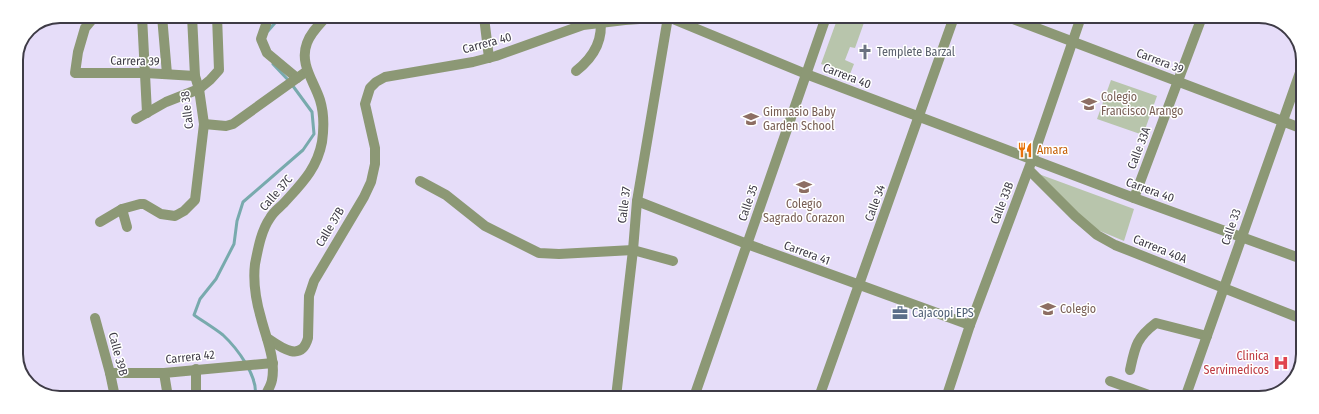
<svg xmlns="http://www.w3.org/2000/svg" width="1319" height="414" font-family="'Fira Sans Condensed',sans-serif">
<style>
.green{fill:#b8c5ac}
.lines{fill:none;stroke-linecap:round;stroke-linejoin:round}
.stream{stroke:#78aaad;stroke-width:3}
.minor{stroke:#8c9875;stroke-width:10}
.labels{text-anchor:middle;stroke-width:3;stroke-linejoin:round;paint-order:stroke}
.street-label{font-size:12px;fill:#3e3b46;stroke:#fff}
.worship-label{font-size:12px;fill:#5b616d;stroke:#fff;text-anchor:start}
.education-label{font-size:12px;fill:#785e54;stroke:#fff;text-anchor:start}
.food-label{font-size:12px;fill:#c56008;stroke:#fff;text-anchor:start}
.service-label{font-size:12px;fill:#4e5e75;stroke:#fff;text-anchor:start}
.health-label{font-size:12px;fill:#be3a42;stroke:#fff;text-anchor:end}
.rim{fill:none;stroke:#3e3b46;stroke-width:2}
</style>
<rect width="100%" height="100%" fill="#e6ddf9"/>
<g class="green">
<path d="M838,17H866L855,48L850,47L845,60L854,64L850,74L821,64Z"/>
<path d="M1111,80L1157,96L1143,135L1097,119Z"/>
<path d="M1036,173L1134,209L1124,241L1093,228Z"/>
</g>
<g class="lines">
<g class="stream">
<path d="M268,31L281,16"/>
<path d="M255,397C259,377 237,348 223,335C214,328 204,322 194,315L200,299L216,279L234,244L237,221L243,202L303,150L314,134L312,112L290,82L273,64"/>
</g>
<g class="minor">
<path d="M95,16L85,28L78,52L75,73H146L195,76"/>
<path d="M142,16L147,113"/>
<path d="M162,16L167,74"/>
<path d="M269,16L261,39L267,53L297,78"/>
<path d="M484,17L489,58"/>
<path d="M1008,17L1303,129"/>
<path d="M503,19L505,17"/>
<path d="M576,71C594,57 604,40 600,17"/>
<path d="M136,119L166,102L199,89L210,80L219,70L217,16"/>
<path d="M204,124L226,126L233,124L307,71"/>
<path d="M1029,170L1075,216L1097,235L1115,245L1302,319"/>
<path d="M420,181L446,195L485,226L539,253L559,254L633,250L673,261"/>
<path d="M1134,198L1202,17"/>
<path d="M637,201L747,244L970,325"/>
<path d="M122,209L127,227"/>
<path d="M100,222L122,209L140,204H144L161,214L175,216L184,211L195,200L204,124L199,89L195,76L192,16"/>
<path d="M95,318L110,373L115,397"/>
<path d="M267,338C280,347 301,363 308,338L309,296L314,281L364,197L371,182L375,164V148L365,104L370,88L376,82L385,77L473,62L496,56L583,25L625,20L668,17L806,74L1134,198L1302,259"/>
<path d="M196,369V397"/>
<path d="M1130,370C1135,347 1136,338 1156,323L1207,336"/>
<path d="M110,373H164L273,363"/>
<path d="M164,373L168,397"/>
<path d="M1110,381L1157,398"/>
<path d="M265,397C267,391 271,386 272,380C276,359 266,338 261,318C256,301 253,281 255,264C258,249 261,231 270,218C273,212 279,208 284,203C301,184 317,169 322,142C324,128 324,113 320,100C314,81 299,64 307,43C311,32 319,25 327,16"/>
<path d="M616,397L633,250L637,201L668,17"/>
<path d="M694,397L826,17"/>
<path d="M819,397L954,17"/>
<path d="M946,398L970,325L1032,160L1081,17"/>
<path d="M1185,398L1303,64"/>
</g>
</g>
<defs>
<symbol id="church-bare" viewBox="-9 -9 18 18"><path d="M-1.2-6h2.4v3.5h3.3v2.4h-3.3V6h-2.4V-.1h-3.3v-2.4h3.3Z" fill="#6b7280" stroke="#fff" stroke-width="2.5" paint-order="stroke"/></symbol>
<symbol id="school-bare" viewBox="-9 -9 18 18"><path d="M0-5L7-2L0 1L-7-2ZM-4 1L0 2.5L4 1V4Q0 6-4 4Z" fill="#8d6e63" stroke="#fff" stroke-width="2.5" paint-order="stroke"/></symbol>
<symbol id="restaurant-bare" viewBox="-9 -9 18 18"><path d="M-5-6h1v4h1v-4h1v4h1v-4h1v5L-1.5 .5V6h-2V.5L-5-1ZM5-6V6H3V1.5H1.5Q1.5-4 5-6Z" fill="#e8710a" stroke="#fff" stroke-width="2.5" paint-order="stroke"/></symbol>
<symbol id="office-bare" viewBox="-9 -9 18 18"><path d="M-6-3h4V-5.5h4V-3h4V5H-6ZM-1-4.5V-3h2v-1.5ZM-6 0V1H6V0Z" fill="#5c6f8a" stroke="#fff" stroke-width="2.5" paint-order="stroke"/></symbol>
<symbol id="hospital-bare" viewBox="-9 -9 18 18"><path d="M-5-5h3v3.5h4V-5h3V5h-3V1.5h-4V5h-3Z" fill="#e0444e" stroke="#fff" stroke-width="2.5" paint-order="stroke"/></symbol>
</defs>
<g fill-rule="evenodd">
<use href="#church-bare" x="854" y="41" width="22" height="22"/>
<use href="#school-bare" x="1078" y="93" width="22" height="22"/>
<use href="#school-bare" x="740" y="108" width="22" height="22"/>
<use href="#restaurant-bare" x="1014" y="139" width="22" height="22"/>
<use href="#school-bare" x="793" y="176" width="22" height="22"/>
<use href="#school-bare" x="1037" y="298" width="22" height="22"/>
<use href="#office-bare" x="889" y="302" width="22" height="22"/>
<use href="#hospital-bare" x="1270" y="352" width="22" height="22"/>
</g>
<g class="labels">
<g class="street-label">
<text transform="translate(487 43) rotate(-15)" y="4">Carrera 40</text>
<text transform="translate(135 61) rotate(1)" y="4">Carrera 39</text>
<text transform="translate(1160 61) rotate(21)" y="4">Carrera 39</text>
<text transform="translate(847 76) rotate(21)" y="4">Carrera 40</text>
<text transform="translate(187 110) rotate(-97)" y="4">Calle 38</text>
<text transform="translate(1139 148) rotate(-69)" y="4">Calle 33A</text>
<text transform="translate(1150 190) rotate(20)" y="4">Carrera 40</text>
<text transform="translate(276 193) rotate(-49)" y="4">Calle 37C</text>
<text transform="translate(748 203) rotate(-71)" y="4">Calle 35</text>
<text transform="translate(875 203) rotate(-70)" y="4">Calle 34</text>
<text transform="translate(1002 203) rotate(-69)" y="4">Calle 33B</text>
<text transform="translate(624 205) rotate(-83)" y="4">Calle 37</text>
<text transform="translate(330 227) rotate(-59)" y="4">Calle 37B</text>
<text transform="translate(1231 227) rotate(-71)" y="4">Calle 33</text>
<text transform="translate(1160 249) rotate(22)" y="4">Carrera 40A</text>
<text transform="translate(807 253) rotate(20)" y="4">Carrera 41</text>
<text transform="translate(118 354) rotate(75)" y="4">Calle 39B</text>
<text transform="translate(190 357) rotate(-6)" y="4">Carrera 42</text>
</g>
<g class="worship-label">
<text x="877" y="56">Templete Barzal</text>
</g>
<g class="education-label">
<text x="1101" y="101">Colegio<tspan x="1101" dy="14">Francisco Arango</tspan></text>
<text x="763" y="116">Gimnasio Baby<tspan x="763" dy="14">Garden School</tspan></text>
<text x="804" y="208" text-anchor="middle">Colegio<tspan x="804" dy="14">Sagrado Corazon</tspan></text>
<text x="1060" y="313">Colegio</text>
</g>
<g class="food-label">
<text x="1037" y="154">Amara</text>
</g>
<g class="service-label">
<text x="912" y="317">Cajacopi EPS</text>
</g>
<g class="health-label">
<text x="1269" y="360">Clinica<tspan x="1269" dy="14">Servimedicos</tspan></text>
</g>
</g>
<path d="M0 0H1319V414H0ZM60 23H1259A37 37 0 0 1 1296 60V354A37 37 0 0 1 1259 391H60A37 37 0 0 1 23 354V60A37 37 0 0 1 60 23Z" fill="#fff" fill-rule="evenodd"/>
<path class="rim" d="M60 23H1259A37 37 0 0 1 1296 60V354A37 37 0 0 1 1259 391H60A37 37 0 0 1 23 354V60A37 37 0 0 1 60 23Z"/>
</svg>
